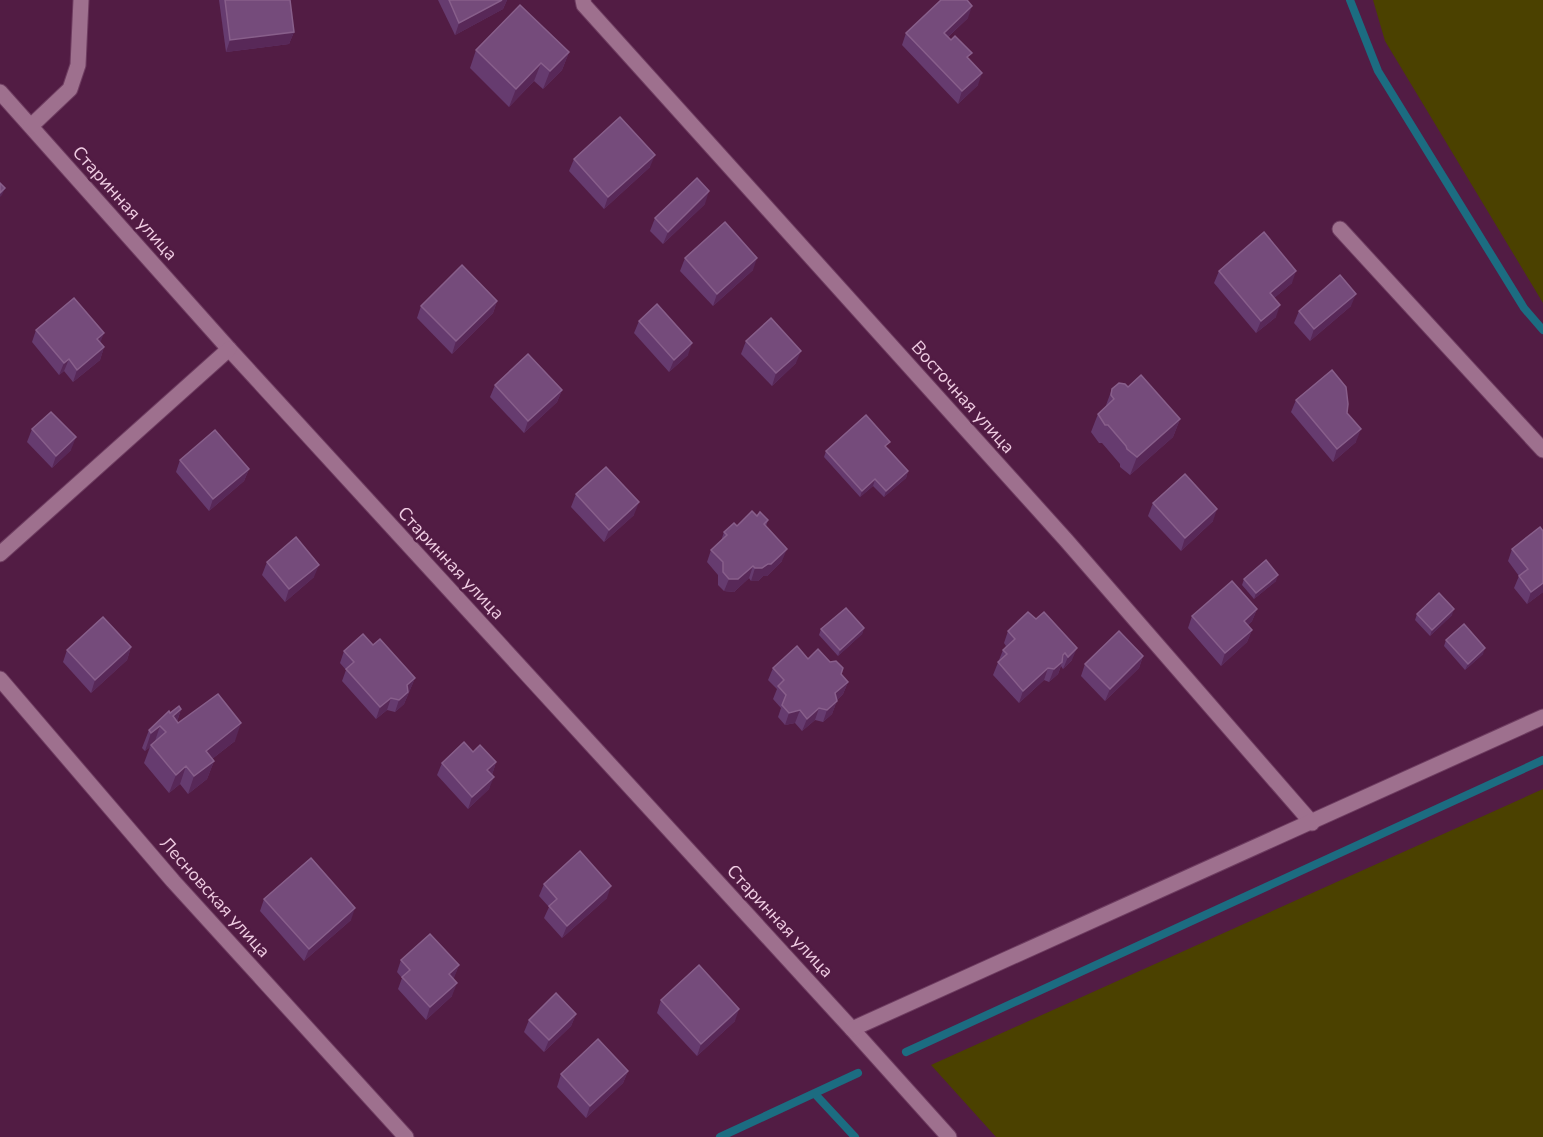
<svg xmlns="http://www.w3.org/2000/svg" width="1543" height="1137" font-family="'Nunito Sans',sans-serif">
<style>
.green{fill:#4b4100}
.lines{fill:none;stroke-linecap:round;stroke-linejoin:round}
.stream{stroke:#1c6c81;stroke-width:8}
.minor-casing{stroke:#6e3c60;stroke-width:17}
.minor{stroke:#9e708e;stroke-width:15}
.wall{fill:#663b6f}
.shaded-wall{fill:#582858}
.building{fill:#754b7b;stroke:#885f8b;stroke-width:1.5}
.labels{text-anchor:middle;stroke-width:5;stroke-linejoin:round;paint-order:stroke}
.street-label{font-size:18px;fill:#efcce2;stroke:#521c44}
</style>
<rect width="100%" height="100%" fill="#521c44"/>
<g class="green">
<path d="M1373,0H1543V303L1385,41Z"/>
<path d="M1543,789V1137H996L931,1065Z"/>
</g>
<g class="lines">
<g class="stream">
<path d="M1350,0L1378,71L1524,308L1543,330"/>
<path d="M906,1052L1543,760"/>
<path d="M815,1094L855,1137"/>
<path d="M720,1137L858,1073"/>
</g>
<defs>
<g id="minor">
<path d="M583,0L584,5L1066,540L1312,823"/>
<path d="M0,92L229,349L852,1029L949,1137"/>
<path d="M31,126L70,89L78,65L81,0"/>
<path d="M1340,229L1543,450"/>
<path d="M0,554L229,349"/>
<path d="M0,679L173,881L406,1137"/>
<path d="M852,1029L1543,717"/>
</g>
</defs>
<use href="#minor" class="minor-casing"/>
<use href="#minor" class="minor"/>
</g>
<g class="wall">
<path d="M219,0H290L294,32L289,44L226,52Z"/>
<path d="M438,0H507L503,9L455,35Z"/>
<path d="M968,18L948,37L969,60L978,85L958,104L902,45L906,33Z"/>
<path d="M476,50L569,52L562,70L543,89L534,81L509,107L470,68Z"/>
<path d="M574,159L650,167L604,209L569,171Z"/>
<path d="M705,204L663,244L650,231L655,218Z"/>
<path d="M685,258L753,270L713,306L680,271Z"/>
<path d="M1219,271L1292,283L1274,298L1276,317L1256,333L1214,283Z"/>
<path d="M497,301L493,313L452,354L417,318L421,306Z"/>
<path d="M1351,306L1310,341L1294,323L1299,311Z"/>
<path d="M639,321L688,355L669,372L634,333Z"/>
<path d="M36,330L100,343L104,347L100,360L73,382L64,371L59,375L32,342Z"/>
<path d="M746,341L796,363L772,386L741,354Z"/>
<path d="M495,385L562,390L557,402L524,433L490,397Z"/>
<path d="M1128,387L1180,419L1173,437L1130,475L1120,467V464L1102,443H1099L1091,432L1098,414L1105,408L1112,389Z"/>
<path d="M1296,400L1347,413L1356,442L1333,462L1291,412Z"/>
<path d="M32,429L71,450L52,468L27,442Z"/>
<path d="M888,448L908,471L906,478L884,497L873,486L860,497L824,457L826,451Z"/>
<path d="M180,460L249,469L244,481L209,511L176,472Z"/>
<path d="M576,494L634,515L604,542L571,507Z"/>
<path d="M1153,503L1213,521L1181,551L1148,516Z"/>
<path d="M757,516L768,520L766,526L782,561L767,576H763L758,581H751L749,578L734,592L724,591L718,585V575L707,562L711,550L721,541L724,532Z"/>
<path d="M1543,531V592L1527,604L1514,588L1519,576L1508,561L1512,549Z"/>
<path d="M267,562L314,577L285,602L262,575Z"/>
<path d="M1244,579L1276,581L1254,599L1242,585Z"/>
<path d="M1257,609L1252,621L1248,625L1252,630L1247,642L1221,666L1188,628L1192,616Z"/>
<path d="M1028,612L1072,660L1063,669L1061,666L1058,674L1049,682L1044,680L1019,703L993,675L1003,650L1006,646L1004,643L1008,631Z"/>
<path d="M1417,614L1452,615L1430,636L1415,620Z"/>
<path d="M864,628L862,634L838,656L819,635L821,629Z"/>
<path d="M1446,640L1483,654L1465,670L1444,646Z"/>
<path d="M131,647L127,660L91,693L63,662L67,650Z"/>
<path d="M344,651L415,678L404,704L395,712L387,710L376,719L342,681L346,670L340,663Z"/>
<path d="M1143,656L1139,668L1105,701L1081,676L1085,664Z"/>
<path d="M808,659L841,674L848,682L843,694L837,700L832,714L823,722L815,720L802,731L795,723L785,725L778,717L781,708L773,699L777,689L768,680L773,668Z"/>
<path d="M181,709L177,722L178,723L235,741L212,759L214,761L207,779L188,794L180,784L169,793L144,763L150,747L145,751L142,748L149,730L170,713Z"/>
<path d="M473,752L496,762L492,775L489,789L468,809L437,775L442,763Z"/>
<path d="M544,884L607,898L562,938L544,918L549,907L539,896Z"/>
<path d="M264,899L351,920L304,961L260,911Z"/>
<path d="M401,960L459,965L453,979L452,996L426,1020L398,989L402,978L397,972Z"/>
<path d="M661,1000L735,1021L697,1056L657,1013Z"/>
<path d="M576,1014L571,1026L544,1052L524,1032L529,1020Z"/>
<path d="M628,1071L623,1083L586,1118L557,1087L561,1074Z"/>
</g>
<g class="shaded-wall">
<path d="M502,0H507L503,9L455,35L459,23Z"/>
<path d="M972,6L968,18L939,45L944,33Z"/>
<path d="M294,32L289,44L226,52L230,40Z"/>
<path d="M569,52L562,70L543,89L550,71Z"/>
<path d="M541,63L534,81L509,107L516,89Z"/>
<path d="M982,73L978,85L958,104L962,91Z"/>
<path d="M655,155L650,167L604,209L608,197Z"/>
<path d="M5,188L2,195L0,197V193Z"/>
<path d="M709,191L705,204L663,244L668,232Z"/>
<path d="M757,258L753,270L713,306L717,294Z"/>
<path d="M1296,271L1292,283L1266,305L1270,293Z"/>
<path d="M1356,294L1351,306L1310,341L1314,329Z"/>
<path d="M497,301L493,313L452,354L456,341Z"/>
<path d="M1280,305L1276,317L1256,333L1261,321Z"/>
<path d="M104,333L99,346L97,339Z"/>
<path d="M692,343L688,355L669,372L674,360Z"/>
<path d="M104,347L100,360L73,382L77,370Z"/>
<path d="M801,351L796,363L772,386L776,373Z"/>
<path d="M69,359L64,371L59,375L64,363Z"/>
<path d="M562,390L557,402L524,433L528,421Z"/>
<path d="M1180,419L1173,437L1130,475L1137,457Z"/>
<path d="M1361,429L1356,442L1333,462L1337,449Z"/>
<path d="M76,437L71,450L52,468L56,456Z"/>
<path d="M249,469L244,481L209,511L213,499Z"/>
<path d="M908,471L906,478L884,497L886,491Z"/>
<path d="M875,479L873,486L860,497L862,491Z"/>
<path d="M639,502L634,515L604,542L609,530Z"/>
<path d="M1217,509L1213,521L1181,551L1185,538Z"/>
<path d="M787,549L782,561L767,576H763L758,581H751L755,568L768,564Z"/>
<path d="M319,565L314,577L285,602L289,589Z"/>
<path d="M753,566L749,578L734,592L724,591L729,579Z"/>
<path d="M1278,575L1276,581L1254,599L1256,593Z"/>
<path d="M1543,583V592L1527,604L1531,592Z"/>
<path d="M1257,609L1252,621L1239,633L1244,621Z"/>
<path d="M1454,609L1452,615L1430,636L1432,630Z"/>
<path d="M864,628L862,634L838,656L840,650Z"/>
<path d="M1252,630L1247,642L1221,666L1225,653Z"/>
<path d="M131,647L127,660L91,693L95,680Z"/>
<path d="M1077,648L1072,660L1063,669L1068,657Z"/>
<path d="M1485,648L1483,654L1465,670L1468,664Z"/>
<path d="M1065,653L1058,674L1049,682L1054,669Z"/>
<path d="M1143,656L1139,668L1105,701L1110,689Z"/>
<path d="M1048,668L1044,680L1019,703L1023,691Z"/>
<path d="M415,678L404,704L395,712L399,700L407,685Z"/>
<path d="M848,682L843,694L831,705L835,693Z"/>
<path d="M391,698L387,710L376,719L380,707Z"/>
<path d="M837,701L832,714L823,722L827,710Z"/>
<path d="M819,708L815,720L802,731L807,719Z"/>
<path d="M181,709L175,727L173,716Z"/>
<path d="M800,710L795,723L785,725L789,713Z"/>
<path d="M241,723L235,741L199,769L206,751Z"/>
<path d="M160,726L154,744L151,745L150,747L145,751L151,733Z"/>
<path d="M214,761L207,779L188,794L194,776Z"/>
<path d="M496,762L492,775L487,770Z"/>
<path d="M186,766L180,784L169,793L176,775Z"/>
<path d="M494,777L489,789L468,809L472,797Z"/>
<path d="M611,886L607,898L562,938L567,926Z"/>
<path d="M355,908L351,920L304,961L309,949Z"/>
<path d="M459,965L454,978L445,987L449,974Z"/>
<path d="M457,983L452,996L426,1020L430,1007Z"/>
<path d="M739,1009L735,1021L697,1056L701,1044Z"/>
<path d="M576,1014L571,1026L544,1052L549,1040Z"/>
<path d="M628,1071L623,1083L586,1118L590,1106Z"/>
</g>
<g class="building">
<path d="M225,0H290L294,32L230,40Z"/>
<path d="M449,0H502L459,23Z"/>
<path d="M941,0H967L972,6L944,33L951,40L955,36L972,53L967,57L982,73L962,91L906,33Z"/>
<path d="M520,5L569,52L550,71L541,63L516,89L476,50Z"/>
<path d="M620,117L655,155L608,197L574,159Z"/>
<path d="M697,178L709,191L668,232L655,218Z"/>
<path d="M0,183L5,188L0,193Z"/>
<path d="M725,222L757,258L717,294L685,258Z"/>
<path d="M1264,232L1296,271L1270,293L1280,305L1261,321L1219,271Z"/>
<path d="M462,265L497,301L456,341L421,306Z"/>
<path d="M1340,275L1356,294L1314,329L1299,311Z"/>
<path d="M74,298L104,333L97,339L104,347L77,370L69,359L64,363L36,330Z"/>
<path d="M657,304L692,343L674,360L639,321Z"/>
<path d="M771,318L801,351L776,373L746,341Z"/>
<path d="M528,354L562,390L528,421L495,385Z"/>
<path d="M1332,370L1346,387L1348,404L1347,413L1361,429L1337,449L1296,400Z"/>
<path d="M1141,375L1180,419L1137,457L1127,449L1126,446L1108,425H1105L1098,414L1114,399L1111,395L1112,389L1119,383L1125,384L1128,387Z"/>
<path d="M51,412L76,437L56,456L32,429Z"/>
<path d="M866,415L890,442L885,446L908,471L886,491L875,479L862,491L826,451Z"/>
<path d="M215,430L249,469L213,499L180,460Z"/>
<path d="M606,467L639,502L609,530L576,494Z"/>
<path d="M1185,474L1217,509L1185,538L1153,503Z"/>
<path d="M752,511L757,516L760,512L768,520L764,524L787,549L771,564H768L762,568H755L753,566L738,579H729L723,572V562L711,550L727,535L724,532L734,523L737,526Z"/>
<path d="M1540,527L1543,531V583L1531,592L1519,576L1528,569L1512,549Z"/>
<path d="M296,537L319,565L289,589L267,562Z"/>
<path d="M1266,560L1278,575L1256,593L1244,579Z"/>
<path d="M1232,581L1257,609L1244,621L1252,630L1225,653L1192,616Z"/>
<path d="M1439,593L1454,609L1432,630L1417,614Z"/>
<path d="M846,608L864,628L840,650L821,629Z"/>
<path d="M1028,612L1036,619L1044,612L1077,648L1068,657L1065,653L1063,655L1062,662L1054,669L1048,668L1023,691L998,662L1007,654L1003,650L1015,639L1008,631Z"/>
<path d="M103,617L131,647L95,680L67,650Z"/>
<path d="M1464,624L1485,648L1468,664L1446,640Z"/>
<path d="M1119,631L1143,656L1110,689L1085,664Z"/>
<path d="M363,634L373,645L380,639L415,678L407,685L408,692L399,700L391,698L380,707L346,669L354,662L344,651Z"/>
<path d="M797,646L808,659L818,649L830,662L836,661L843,668L841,674L848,682L835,693L837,701L827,710L819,708L807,719L800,710L789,713L782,705L786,695L778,686L784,680L773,668Z"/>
<path d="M218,694L241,723L206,751L214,761L194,776L186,766L176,775L151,745L166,732L160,726L151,733L149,730L169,711L170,713L179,706L181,709L173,716L178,723Z"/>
<path d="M464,742L473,752L480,745L496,762L487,770L494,777L472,797L442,763Z"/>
<path d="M580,851L611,886L567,926L549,906L557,899L544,884Z"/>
<path d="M311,858L355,908L309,949L264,899Z"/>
<path d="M430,934L459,965L449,974L457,983L430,1007L402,977L410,970L401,960Z"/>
<path d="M699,965L739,1009L701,1044L661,1000Z"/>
<path d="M556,993L576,1014L549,1040L529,1020Z"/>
<path d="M598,1039L628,1071L590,1106L561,1074Z"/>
</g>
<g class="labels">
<g class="street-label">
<text transform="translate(125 203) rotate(48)" y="6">Старинная улица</text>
<text transform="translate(963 397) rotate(48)" y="6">Восточная улица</text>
<text transform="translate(451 563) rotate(47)" y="6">Старинная улица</text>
<text transform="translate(215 897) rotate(48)" y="6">Лесновская улица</text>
<text transform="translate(780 921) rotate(47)" y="6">Старинная улица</text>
</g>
</g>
</svg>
